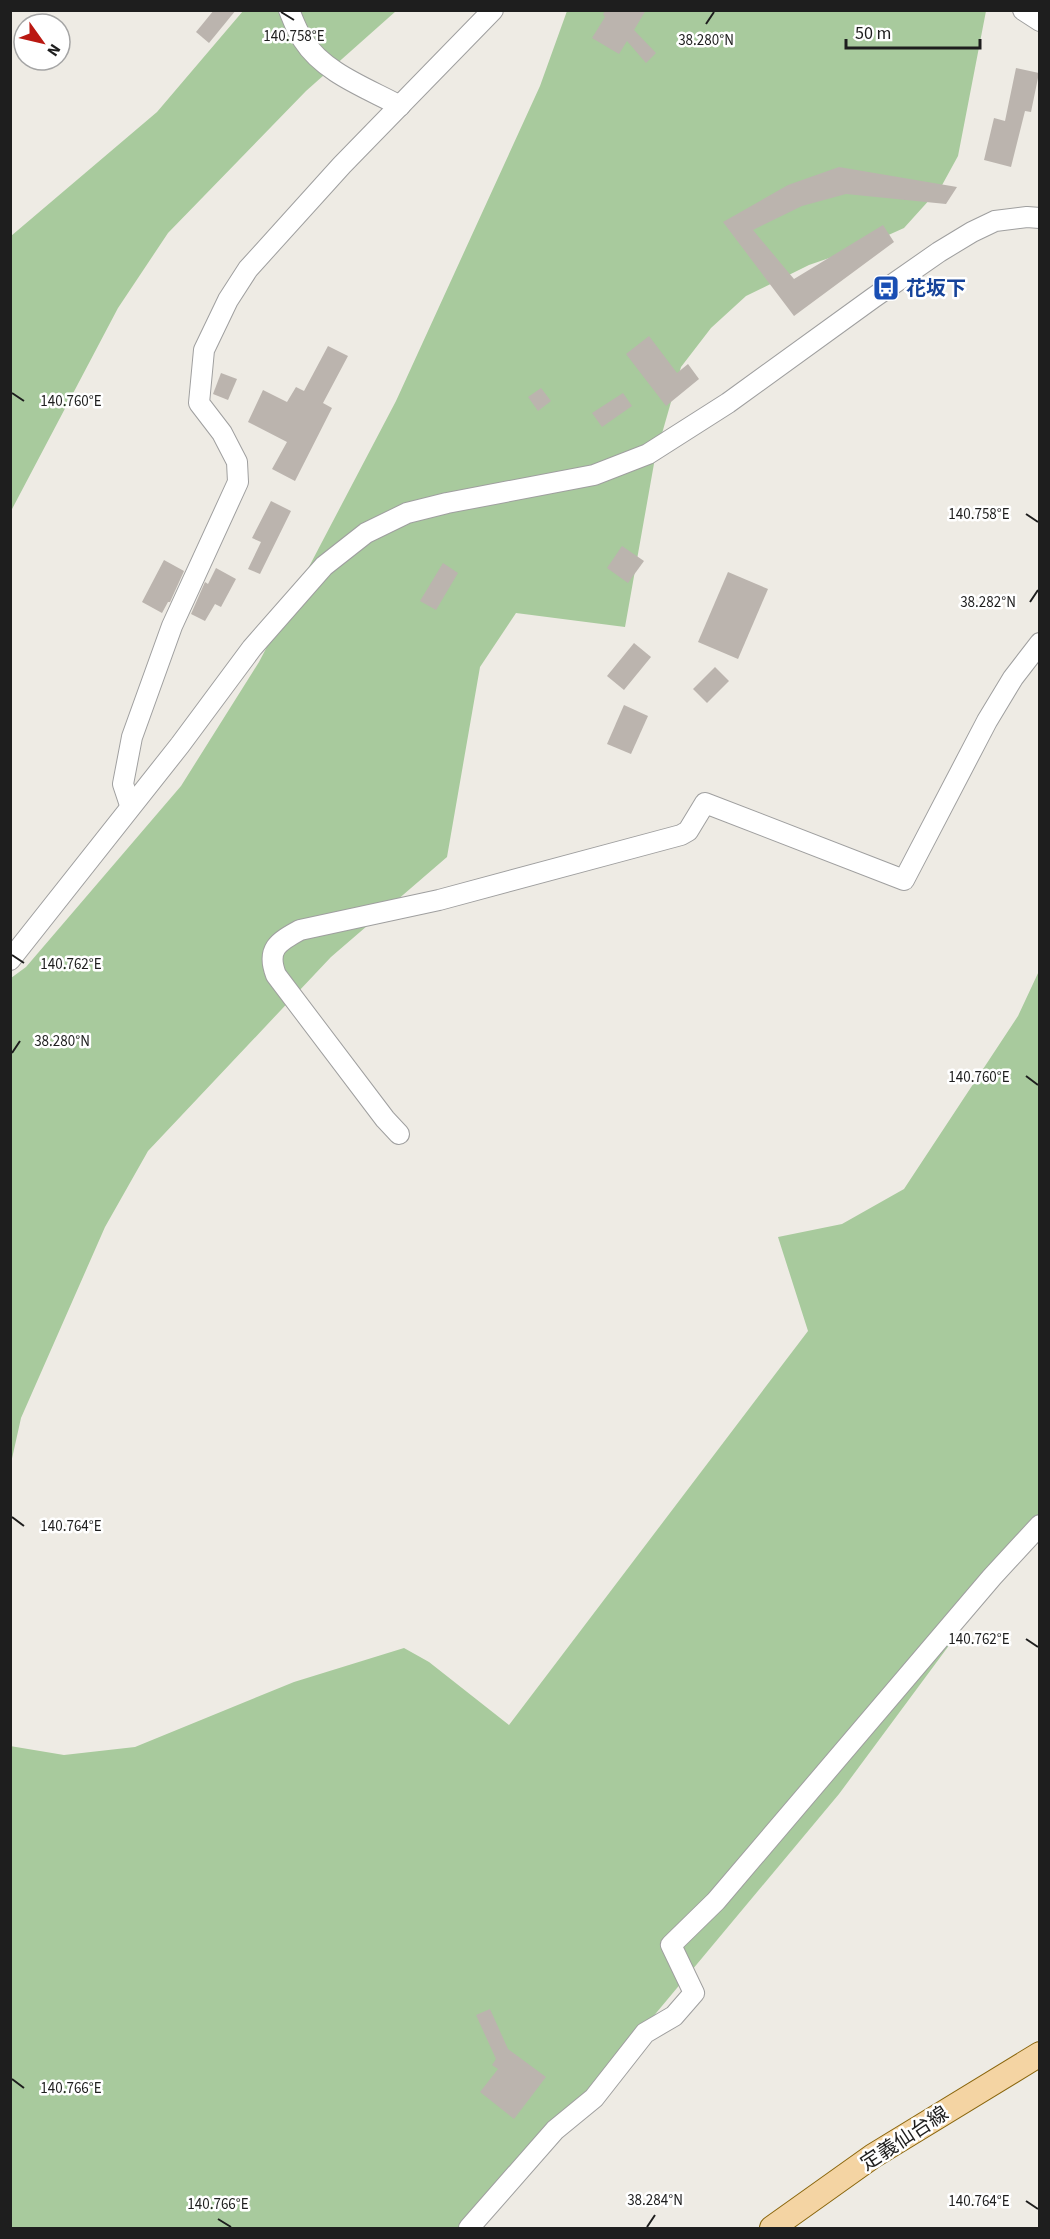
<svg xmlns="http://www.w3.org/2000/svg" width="1050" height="2239" font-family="'Source Sans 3','Noto Sans JP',sans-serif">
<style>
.forest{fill:#a8ca9d}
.building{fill:#bbb4ae}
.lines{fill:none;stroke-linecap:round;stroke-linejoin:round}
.minor-casing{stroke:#9f9f9f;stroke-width:22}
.major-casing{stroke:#8a660d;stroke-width:26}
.minor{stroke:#fff;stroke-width:20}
.major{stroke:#f4d4a3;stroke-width:24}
.ticks{fill:none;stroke:#1e1e1e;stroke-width:2}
.labels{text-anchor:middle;stroke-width:5;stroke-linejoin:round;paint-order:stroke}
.transit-label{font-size:20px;font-weight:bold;fill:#164399;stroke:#fff;text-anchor:start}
.street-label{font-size:20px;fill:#1e1e1e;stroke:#fff}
.ticks-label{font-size:15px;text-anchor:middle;fill:#1e1e1e;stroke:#fff;stroke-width:5;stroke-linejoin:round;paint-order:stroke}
</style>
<rect width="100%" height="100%" fill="#eeebe4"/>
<g class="forest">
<path d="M243,11H396L306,91L168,233L118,308L11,511V236L157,112Z"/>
<path d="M567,11H986L958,156L941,187L904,228L864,246L809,265L746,296L711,328L681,367L655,458L625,627L516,613L480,667L447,857L331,957L148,1151L105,1227L21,1418L11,1463V978L26,967L181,786L259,662L396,401L540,86Z"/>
<path d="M1039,971V1524L839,1794L490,2212L469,2228H11L10,1746L64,1755L135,1747L294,1682L404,1648L429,1662L509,1725L808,1331L778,1237L842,1224L904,1189L1018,1016Z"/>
</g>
<g class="building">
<path d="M214,10H236L209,43L196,32Z"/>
<path d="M606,10H646L634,30L656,53L646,63L627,41L619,54L592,38L605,17L603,14Z"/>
<path d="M1016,68L1039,73L1031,112L1025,111L1011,167L984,160L994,118L1005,121Z"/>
<path d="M839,167L957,187L946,204L846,194L802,206L753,230L794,279L883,225L894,242L794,316L723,222L788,185Z"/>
<path d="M649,336L677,373L688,364L699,379L666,406L626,354Z"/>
<path d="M328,346L348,356L323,403L332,408L295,481L272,469L287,442L248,422L263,390L287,402L296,387L304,391Z"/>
<path d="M221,373L237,379L228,400L213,394Z"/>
<path d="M541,388L551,401L538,411L528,397Z"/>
<path d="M623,393L632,406L602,427L592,413Z"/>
<path d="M271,501L291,511L260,574L248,569L261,542L252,538Z"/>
<path d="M622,546L644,561L628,583L607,568Z"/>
<path d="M164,560L184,571L170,602H168L162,613L142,602Z"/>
<path d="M443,563L458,573L436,610L420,601Z"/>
<path d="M216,568L236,579L221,607L215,604L205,621L191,614L205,582L208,584Z"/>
<path d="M728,572L768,589L738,659L698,642Z"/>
<path d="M634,643L651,657L624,690L607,676Z"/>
<path d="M715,667L729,681L707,703L693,689Z"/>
<path d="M624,705L648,716L631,754L607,744Z"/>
<path d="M490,2009L508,2049L546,2077L514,2119L480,2092L498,2069L492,2065L496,2059L476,2015Z"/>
</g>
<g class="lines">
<defs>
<g id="minor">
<path d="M289,10C293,20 297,31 303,40C324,73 367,88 400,106"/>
<path d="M1023,10L1040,21"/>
<path d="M130,805L123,784L132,737L172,626L238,482L237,462L222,433L199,403L204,350L228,300L248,269L342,165L493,10"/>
<path d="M10,960L180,745L252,648L324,566L366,533L407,513L447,503L594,475L648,454L728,403L873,298L939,252L972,232L995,221L1027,217L1040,218"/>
<path d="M399,1134L385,1119L276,975C266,949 278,942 300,930L439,900L681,835L688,831L705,803L904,880L987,721L1013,678L1040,643"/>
<path d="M469,2228L555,2130L594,2098L645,2033L674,2016L694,1993L671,1945L716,1901L992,1577L1040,1525"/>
</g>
<path id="major" d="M772,2228L873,2156L1040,2054"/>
</defs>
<use href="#minor" class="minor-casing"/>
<use href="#major" class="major-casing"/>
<use href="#minor" class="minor"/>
<use href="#major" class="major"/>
</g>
<path class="ticks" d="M281,12L294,20M706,24L714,12M12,393L24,401M1026,514L1038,522M1030,602L1038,590M12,955L24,963M12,1053L20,1041M1026,1076L1038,1085M12,1517L24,1526M1026,1639L1038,1647M12,2079L24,2088M1026,2201L1038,2209M218,2219L231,2227M647,2227L655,2215"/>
<defs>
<symbol id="bus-square" viewBox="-11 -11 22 22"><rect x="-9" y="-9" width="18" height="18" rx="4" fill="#1a4fb4" stroke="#fff"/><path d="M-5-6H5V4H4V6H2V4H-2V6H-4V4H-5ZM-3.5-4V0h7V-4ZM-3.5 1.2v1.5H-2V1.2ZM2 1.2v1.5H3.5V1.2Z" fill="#fff"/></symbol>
</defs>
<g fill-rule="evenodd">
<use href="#bus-square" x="871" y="273" width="30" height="30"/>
</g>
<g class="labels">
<g class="transit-label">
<text x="906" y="295">花坂下</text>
</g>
<g class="street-label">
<text transform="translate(904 2138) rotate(-33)" y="7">定義仙台線</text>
</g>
</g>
<g class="ticks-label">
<text x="294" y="41">140.758°E</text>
<text x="706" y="45">38.280°N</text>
<text x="71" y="406">140.760°E</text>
<text x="979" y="519">140.758°E</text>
<text x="988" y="607">38.282°N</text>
<text x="71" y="969">140.762°E</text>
<text x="62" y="1046">38.280°N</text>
<text x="979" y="1082">140.760°E</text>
<text x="71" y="1531">140.764°E</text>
<text x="979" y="1644">140.762°E</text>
<text x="71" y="2093">140.766°E</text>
<text x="655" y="2205">38.284°N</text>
<text x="979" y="2206">140.764°E</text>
<text x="218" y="2209">140.766°E</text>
</g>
<rect width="1050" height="2239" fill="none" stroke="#1e1e1e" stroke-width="24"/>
<g transform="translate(42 42) rotate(124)"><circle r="28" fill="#ffffff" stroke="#a5a5a5" stroke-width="1.5"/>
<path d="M0-4.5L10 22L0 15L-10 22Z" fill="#ba1811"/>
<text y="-9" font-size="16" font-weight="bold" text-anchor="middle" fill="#1e1e1e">N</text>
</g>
<path d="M846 39v9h134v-9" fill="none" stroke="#1e1e1e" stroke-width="3"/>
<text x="855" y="39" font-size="18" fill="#1e1e1e" stroke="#ffffff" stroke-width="4.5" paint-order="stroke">50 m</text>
</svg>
